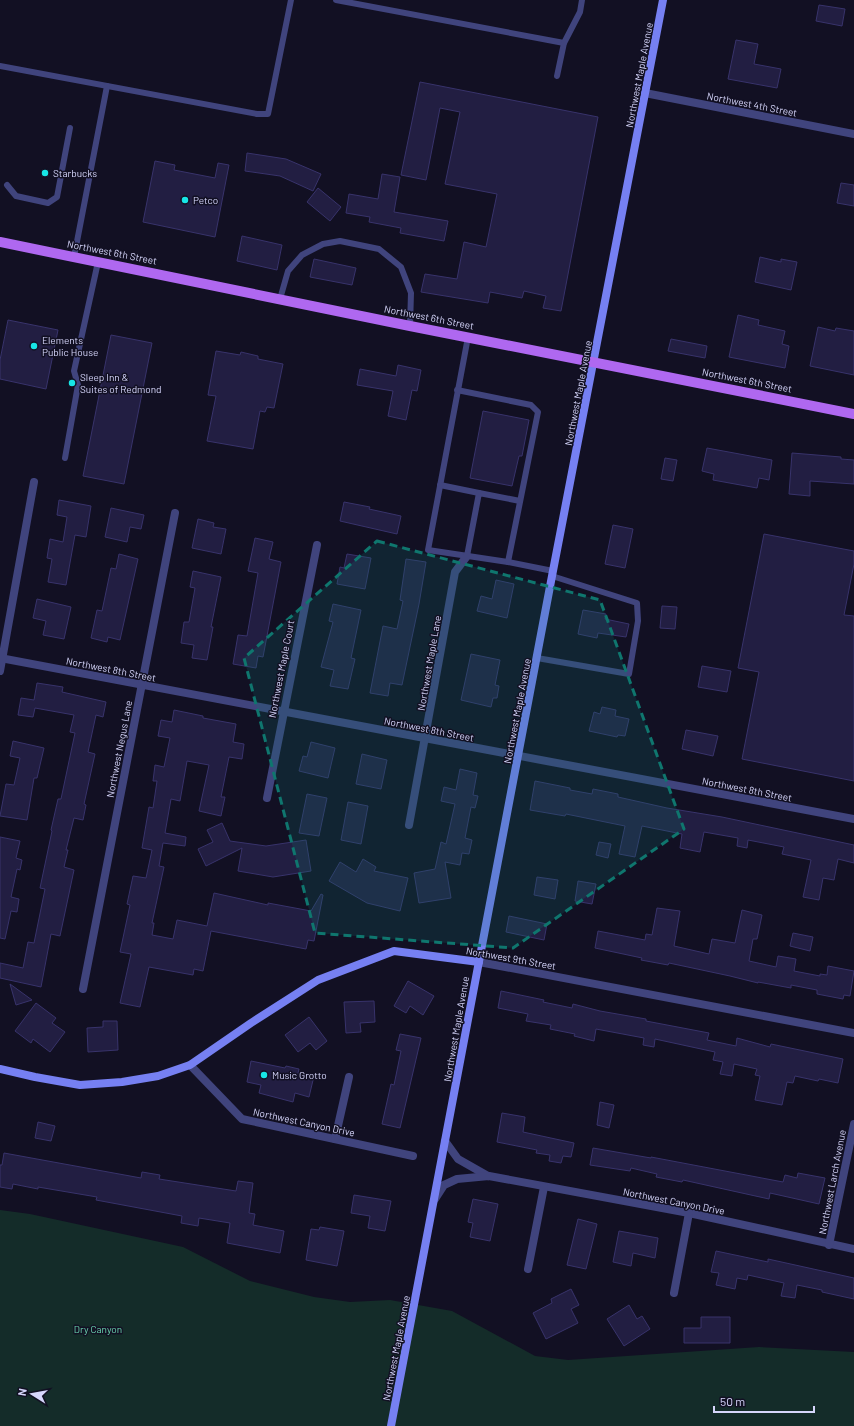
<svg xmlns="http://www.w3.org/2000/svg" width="854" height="1426" font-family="Barlow,sans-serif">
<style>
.green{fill:#142c29}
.building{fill:#221e42;stroke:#38336b}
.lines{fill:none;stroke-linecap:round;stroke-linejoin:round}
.lane{stroke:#40447d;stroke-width:6}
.street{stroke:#40447d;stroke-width:8}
.secondary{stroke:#7680f2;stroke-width:8}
.primary{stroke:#af68f0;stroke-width:10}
.marked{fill:#0f766e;fill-opacity:0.2;stroke:#0f766e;stroke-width:3;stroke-dasharray:8 5;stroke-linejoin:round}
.poi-dot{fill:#17e6e6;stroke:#121023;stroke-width:1.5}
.labels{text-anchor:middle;stroke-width:3;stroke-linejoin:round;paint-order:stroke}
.street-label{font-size:10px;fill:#d6d6fb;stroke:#121023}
.poi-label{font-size:10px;fill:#d6d6fb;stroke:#121023;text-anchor:start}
.park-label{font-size:10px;fill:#69d4ae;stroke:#121023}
</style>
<rect width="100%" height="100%" fill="#121023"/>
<path class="green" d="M0,1210L30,1214L183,1247L250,1281L314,1297L350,1302L390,1300L452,1311L535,1356L568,1360L759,1347L854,1352V1426H0Z"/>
<g class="building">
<path d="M819,5L845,9L842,26L816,21Z"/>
<path d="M736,40L758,44L754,64L781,69L777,88L728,79Z"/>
<path d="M420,82L598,117L561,311L543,308L546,296L524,291L522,298L490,292L488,303L421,292L425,274L457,279L464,242L486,247L497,194L445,184L460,112L440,108L426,180L401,175Z"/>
<path d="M247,153L286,159L321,174L313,191L280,176L245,171Z"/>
<path d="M155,161L175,165L174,170L215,178L218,163L229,165L215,237L143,222Z"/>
<path d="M382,174L400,177L394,212L448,221L444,241L400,233L401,228L369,222L370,217L346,213L349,194L378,199Z"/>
<path d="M841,183L854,185V206L837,203Z"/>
<path d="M318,188L341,207L330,221L307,202Z"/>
<path d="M242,236L282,245L277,270L237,261Z"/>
<path d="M760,257L781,262V259L797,262L791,290L755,282Z"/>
<path d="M314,259L356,268L352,285L310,277Z"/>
<path d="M738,315L759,320L758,325L785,331L782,344L789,346L785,368L729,357Z"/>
<path d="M8,320L58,330L46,389L0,379V360Z"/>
<path d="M818,327L835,331L836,328L854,331V375L810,366Z"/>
<path d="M111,335L152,343L124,484L83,476Z"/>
<path d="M671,339L707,346L705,358L668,351Z"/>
<path d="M216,351L240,355L241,352L258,356V359L283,364L274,408L267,407L265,412L260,411L253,449L207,441L216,396L208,395Z"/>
<path d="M398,365L421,370L417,391L412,390L406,420L388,416L393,391L357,385L360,369L396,376Z"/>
<path d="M483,411L529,420L522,456H519L512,486L470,478Z"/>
<path d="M707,448L772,460L769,480L759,478L757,488L713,480L714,474L702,471Z"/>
<path d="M792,453L841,457V459L854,460V484L810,481V496L789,494Z"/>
<path d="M665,458L677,460L673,481L661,479Z"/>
<path d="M59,500L91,506L86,537L75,535L66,585L48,582L52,559L47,558L50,539L63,542L67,517L57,515Z"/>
<path d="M344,502L370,507L369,509L401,516L397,534L340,521Z"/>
<path d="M111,508L144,515L141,529L130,527L127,542L105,537Z"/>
<path d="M198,519L214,523L213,527L226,529L221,554L192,548Z"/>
<path d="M613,525L633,529L625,568L605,564Z"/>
<path d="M764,534L854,551V564L844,615L854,616V781L742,759L759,672L738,668Z"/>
<path d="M255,538L273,542L269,559L281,562L263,657L258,656L256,668L233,664L238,635L247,636L258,573L248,571Z"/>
<path d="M119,554L138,559L120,640L108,637L107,642L91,638L97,610L102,611L111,568L116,569Z"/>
<path d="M347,554L371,558L365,589L337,584L340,567L344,568Z"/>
<path d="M406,559L426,562L419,604L402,685L390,683L388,696L370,693L383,626L397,629L403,601L400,600Z"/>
<path d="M193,571L221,577L211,627H213L207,660L192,658L194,645L181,643L184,622H189L195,588L190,587Z"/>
<path d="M496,580L514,584L507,618L477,611L481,596L492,599Z"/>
<path d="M37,599L71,607L64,639L43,635L46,621L33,618Z"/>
<path d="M333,604L361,610L351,658L355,659L348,689L330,686L334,670L321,667L333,622L329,621Z"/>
<path d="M662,606L677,607L675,629L660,628Z"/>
<path d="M583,610L606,614L605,619L629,624L626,637L598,633L597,638L578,634Z"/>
<path d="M471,654L500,660L495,685L499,686L497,698H493L491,707L461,700Z"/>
<path d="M702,666L731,671L727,692L698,687Z"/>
<path d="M37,683L63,687L62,692L106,702L103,717L96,715L88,752L95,754L84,804L86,805L83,820L74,818L66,850H68L64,867L74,870L60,936L51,934L41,987L0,978V963L23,968L28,942L34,943L45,889L40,888L52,831L51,830L58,799H61L75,733L70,732L74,715L35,708L33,717L18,715L21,698L34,700Z"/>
<path d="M602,707L616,710L615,716L629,719L625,736L618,735L617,737L589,731L594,712L600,714Z"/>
<path d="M174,710L203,716V718L236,724L233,742L244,744L242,759L229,757L221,797H225L221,816L199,811L209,765L187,761L180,801L171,799L165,833L186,837L185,846L163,843L159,866L164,867L152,923H154L152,935L173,939L177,920L207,926L214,893L268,905V903L311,911L321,894L323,895L314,941L308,940L306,949L211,931L203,971L194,969L193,975L149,967L140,1007L120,1003L131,954L120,952L130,905L127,904L133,876L146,878L152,850L142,848L149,807L153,808L157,781H153L155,765L164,767L170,738L158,736L161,720L172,722Z"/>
<path d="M686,730L718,736L713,756L682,749Z"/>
<path d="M13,741L44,748L37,778H34L27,820L0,816L6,784L14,785L20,758L10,756Z"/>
<path d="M311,742L335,748L328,778L299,771L303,756L307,757Z"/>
<path d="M362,754L387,760L381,789L356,784Z"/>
<path d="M460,769L477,773L473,795L478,796L475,808L471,807L465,838L472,840L469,854L462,853L460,865L445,862L451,898L419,903L414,873L435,869L441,842L446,844L455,804L441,801L444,787L456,790Z"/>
<path d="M535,781L570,788V790L592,794L593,789L618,794V797L667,808L722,817L854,845V863L838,859L834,880L823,878L819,900L803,897L811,860L782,854L784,847L748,840L747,848L737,846L738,838L704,832L700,852L680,848L682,834L642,826L635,857L619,854L625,826L566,814L565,816L530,810Z"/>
<path d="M307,794L327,798L319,836L299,833Z"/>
<path d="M348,802L368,806L361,844L341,840Z"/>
<path d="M222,823L230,841L266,846L306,840L311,871L273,877L238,871L242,848L206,866L198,849L213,842L207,830Z"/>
<path d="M0,837L20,841L16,858L22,860L20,870L17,869L11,897L19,899L17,912L11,911L5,939L0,938Z"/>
<path d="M599,842L611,844L608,858L596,855Z"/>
<path d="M363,859L376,867L374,871L408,878L400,911L367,903L329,881L340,862L356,872Z"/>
<path d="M537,877L558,880L555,899L534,895Z"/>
<path d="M578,881L596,884L592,904L575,901Z"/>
<path d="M657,908L680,911L674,946L709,954L712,939L735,943L742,910L762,915L757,939H753L749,961L776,967L778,956L796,959L794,971L820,976V974L827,975L828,966L854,971L850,996L844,995L843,999L817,994V990L791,985V988L758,982V983L730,976L669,963L668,965L641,960L642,958L595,948L598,931L645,940L646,934L652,935Z"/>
<path d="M509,916L547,924L544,940L506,932Z"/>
<path d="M793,933L813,937L810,951L790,946Z"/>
<path d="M408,981L434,996L423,1015L410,1006L406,1013L394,1006Z"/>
<path d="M10,984L32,1000L16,1005Z"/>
<path d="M501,991L544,1000L543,1002L572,1008L573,1004L600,1011L646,1019V1021L709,1033L707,1040L736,1046L737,1038L770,1047L771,1044L843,1059L838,1083L819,1079L818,1081L795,1076L793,1083L787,1082L782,1105L755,1100L760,1076L755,1075L757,1069L734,1064L732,1076L720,1074L723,1062L713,1060L715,1052L655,1039L654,1047L643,1045L644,1038L596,1029L594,1041L574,1036L575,1034L550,1029L551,1025L526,1021L528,1014L498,1008Z"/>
<path d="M374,1001L375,1022L360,1023L361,1032L346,1033L344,1002Z"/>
<path d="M36,1003L56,1018L52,1023L65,1032L50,1052L33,1039L31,1043L15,1031Z"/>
<path d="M309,1017L327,1041L316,1050L310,1043L298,1052L285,1035Z"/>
<path d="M103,1021H117L118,1050L88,1052L87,1028L103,1027Z"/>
<path d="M400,1034L421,1038L400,1128L382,1124L391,1084L394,1085L401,1051L396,1050Z"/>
<path d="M251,1061L285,1068L286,1066L299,1069L298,1073L314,1076L309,1097L295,1093L293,1102L259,1093L261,1085L247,1082Z"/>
<path d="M600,1102L614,1105L609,1128L597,1125Z"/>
<path d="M502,1113L525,1117L523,1132L574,1143L571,1157L563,1156L561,1163L549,1161L550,1155L536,1153L537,1150L497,1142Z"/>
<path d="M38,1122L55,1126L51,1141L35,1138Z"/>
<path d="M593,1148L651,1158V1157L783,1182L785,1175L797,1178L798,1173L825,1178L819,1204L770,1193L769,1199L683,1180L682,1182L656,1177L657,1174L631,1168L630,1171L590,1165Z"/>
<path d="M4,1153L141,1178L142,1172L160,1175L159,1179L236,1191L238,1181L253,1183L249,1213L255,1214L253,1225L284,1231L280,1253L227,1243L230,1223L199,1218L198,1226L181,1223L182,1216L96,1200L97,1197L38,1187V1189L13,1184L12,1189L0,1187V1165H2Z"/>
<path d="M354,1195L391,1201L385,1231L368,1228L370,1216L351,1213Z"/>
<path d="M473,1199L498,1204L490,1241L470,1237L473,1223L468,1222Z"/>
<path d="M578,1219L597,1224L586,1269L567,1265Z"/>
<path d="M320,1227L344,1231L337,1266L306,1260L311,1229L319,1230Z"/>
<path d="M619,1231L658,1238L655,1258L633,1253L631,1266L613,1262Z"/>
<path d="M716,1251L768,1262V1259L854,1278V1299L822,1292V1290L797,1285L795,1298L781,1296L784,1283L748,1275L747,1280L737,1278L735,1289L716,1285L719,1273L711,1272Z"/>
<path d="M571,1289L579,1305L571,1309L578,1323L546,1339L533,1313L552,1303L551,1299Z"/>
<path d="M629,1305L637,1319L642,1316L650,1329L624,1346L607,1319Z"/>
<path d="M701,1317H730V1343H684V1328H701Z"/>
</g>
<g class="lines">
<g class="lane">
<path d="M336,0L564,43"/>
<path d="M0,66L257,114H268L291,0"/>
<path d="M557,76L564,43L580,12L582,0"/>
<path d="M7,185L16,196L48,203L57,197L70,128"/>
<path d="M74,257L107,86"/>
<path d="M280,299L288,271L302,255L323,244L340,241L379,249L401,267L411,293L410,326"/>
<path d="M468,337L428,550L508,562L553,571"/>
<path d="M457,390L531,405L538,412L508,562"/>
<path d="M65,458L78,385L74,371L98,262"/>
<path d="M440,485L479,493"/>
<path d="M467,556L479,493L520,501"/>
<path d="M537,658L629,674L638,621L637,603L552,576"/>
</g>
<g class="street">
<path d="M645,93L854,134"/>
<path d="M0,658L854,819"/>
<path d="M0,671L34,482"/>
<path d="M267,798L317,545"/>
<path d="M409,825L455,572L467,556"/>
<path d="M479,962L854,1033"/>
<path d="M83,989L175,513"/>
<path d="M190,1065L242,1119L413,1156"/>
<path d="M335,1139L349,1077"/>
<path d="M445,1141L458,1159L488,1176"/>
<path d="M435,1199L444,1185L457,1179L489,1176L689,1213L854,1249"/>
<path d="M829,1245L854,1124"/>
<path d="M528,1269L544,1187"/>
<path d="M674,1293L689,1213"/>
</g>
<g class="secondary">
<path d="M0,1069L35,1077L80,1085L122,1082L158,1076L190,1065L251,1023L318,980L394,951L479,962"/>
<path d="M391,1426L552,576L663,0"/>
</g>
<path class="primary" d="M0,242L410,326L854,414"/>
</g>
<path class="marked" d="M377,541L600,600L684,829L513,948L315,933L244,658Z"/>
<g class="poi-dot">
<circle cx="45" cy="173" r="4"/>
<circle cx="185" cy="200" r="4"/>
<circle cx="34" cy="346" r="4"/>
<circle cx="72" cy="383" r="4"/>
<circle cx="264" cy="1075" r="4"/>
</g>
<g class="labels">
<g class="street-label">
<text transform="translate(639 75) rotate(-79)" y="4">Northwest Maple Avenue</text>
<text transform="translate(752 104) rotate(11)" y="4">Northwest 4th Street</text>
<text transform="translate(112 252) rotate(11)" y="4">Northwest 6th Street</text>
<text transform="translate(429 317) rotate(11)" y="4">Northwest 6th Street</text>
<text transform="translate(747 380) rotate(11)" y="4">Northwest 6th Street</text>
<text transform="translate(578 393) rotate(-79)" y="4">Northwest Maple Avenue</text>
<text transform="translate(429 663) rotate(-80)" y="4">Northwest Maple Lane</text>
<text transform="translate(111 669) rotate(11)" y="4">Northwest 8th Street</text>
<text transform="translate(281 669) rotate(-79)" y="4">Northwest Maple Court</text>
<text transform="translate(517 711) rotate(-79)" y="4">Northwest Maple Avenue</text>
<text transform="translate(429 729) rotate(11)" y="4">Northwest 8th Street</text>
<text transform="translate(119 749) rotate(-79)" y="4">Northwest Negus Lane</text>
<text transform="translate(747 789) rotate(11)" y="4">Northwest 8th Street</text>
<text transform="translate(511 958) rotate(10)" y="4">Northwest 9th Street</text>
<text transform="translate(456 1029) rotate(-80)" y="4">Northwest Maple Avenue</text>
<text transform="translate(304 1122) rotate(12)" y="4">Northwest Canyon Drive</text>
<text transform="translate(832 1182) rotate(-79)" y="4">Northwest Larch Avenue</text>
<text transform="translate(674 1201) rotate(11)" y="4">Northwest Canyon Drive</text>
<text transform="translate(396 1348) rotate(-79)" y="4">Northwest Maple Avenue</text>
</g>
<g class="poi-label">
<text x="53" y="177">Starbucks</text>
<text x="193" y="204">Petco</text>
<text x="42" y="344">Elements<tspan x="42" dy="12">Public House</tspan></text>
<text x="80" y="381">Sleep Inn &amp;<tspan x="80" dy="12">Suites of Redmond</tspan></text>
<text x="272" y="1079">Music Grotto</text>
</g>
<g class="park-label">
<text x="98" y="1333">Dry Canyon</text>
</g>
</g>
<g transform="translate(32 1394) rotate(281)" stroke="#121023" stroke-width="3" paint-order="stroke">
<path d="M0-3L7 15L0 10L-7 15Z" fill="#d6d6fb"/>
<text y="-6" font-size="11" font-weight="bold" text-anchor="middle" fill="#d6d6fb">N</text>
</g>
<path d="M714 1406v6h100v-6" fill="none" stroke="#d6d6fb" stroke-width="2"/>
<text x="720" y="1406" font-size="12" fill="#d6d6fb" stroke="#121023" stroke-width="3" paint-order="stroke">50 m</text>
</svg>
